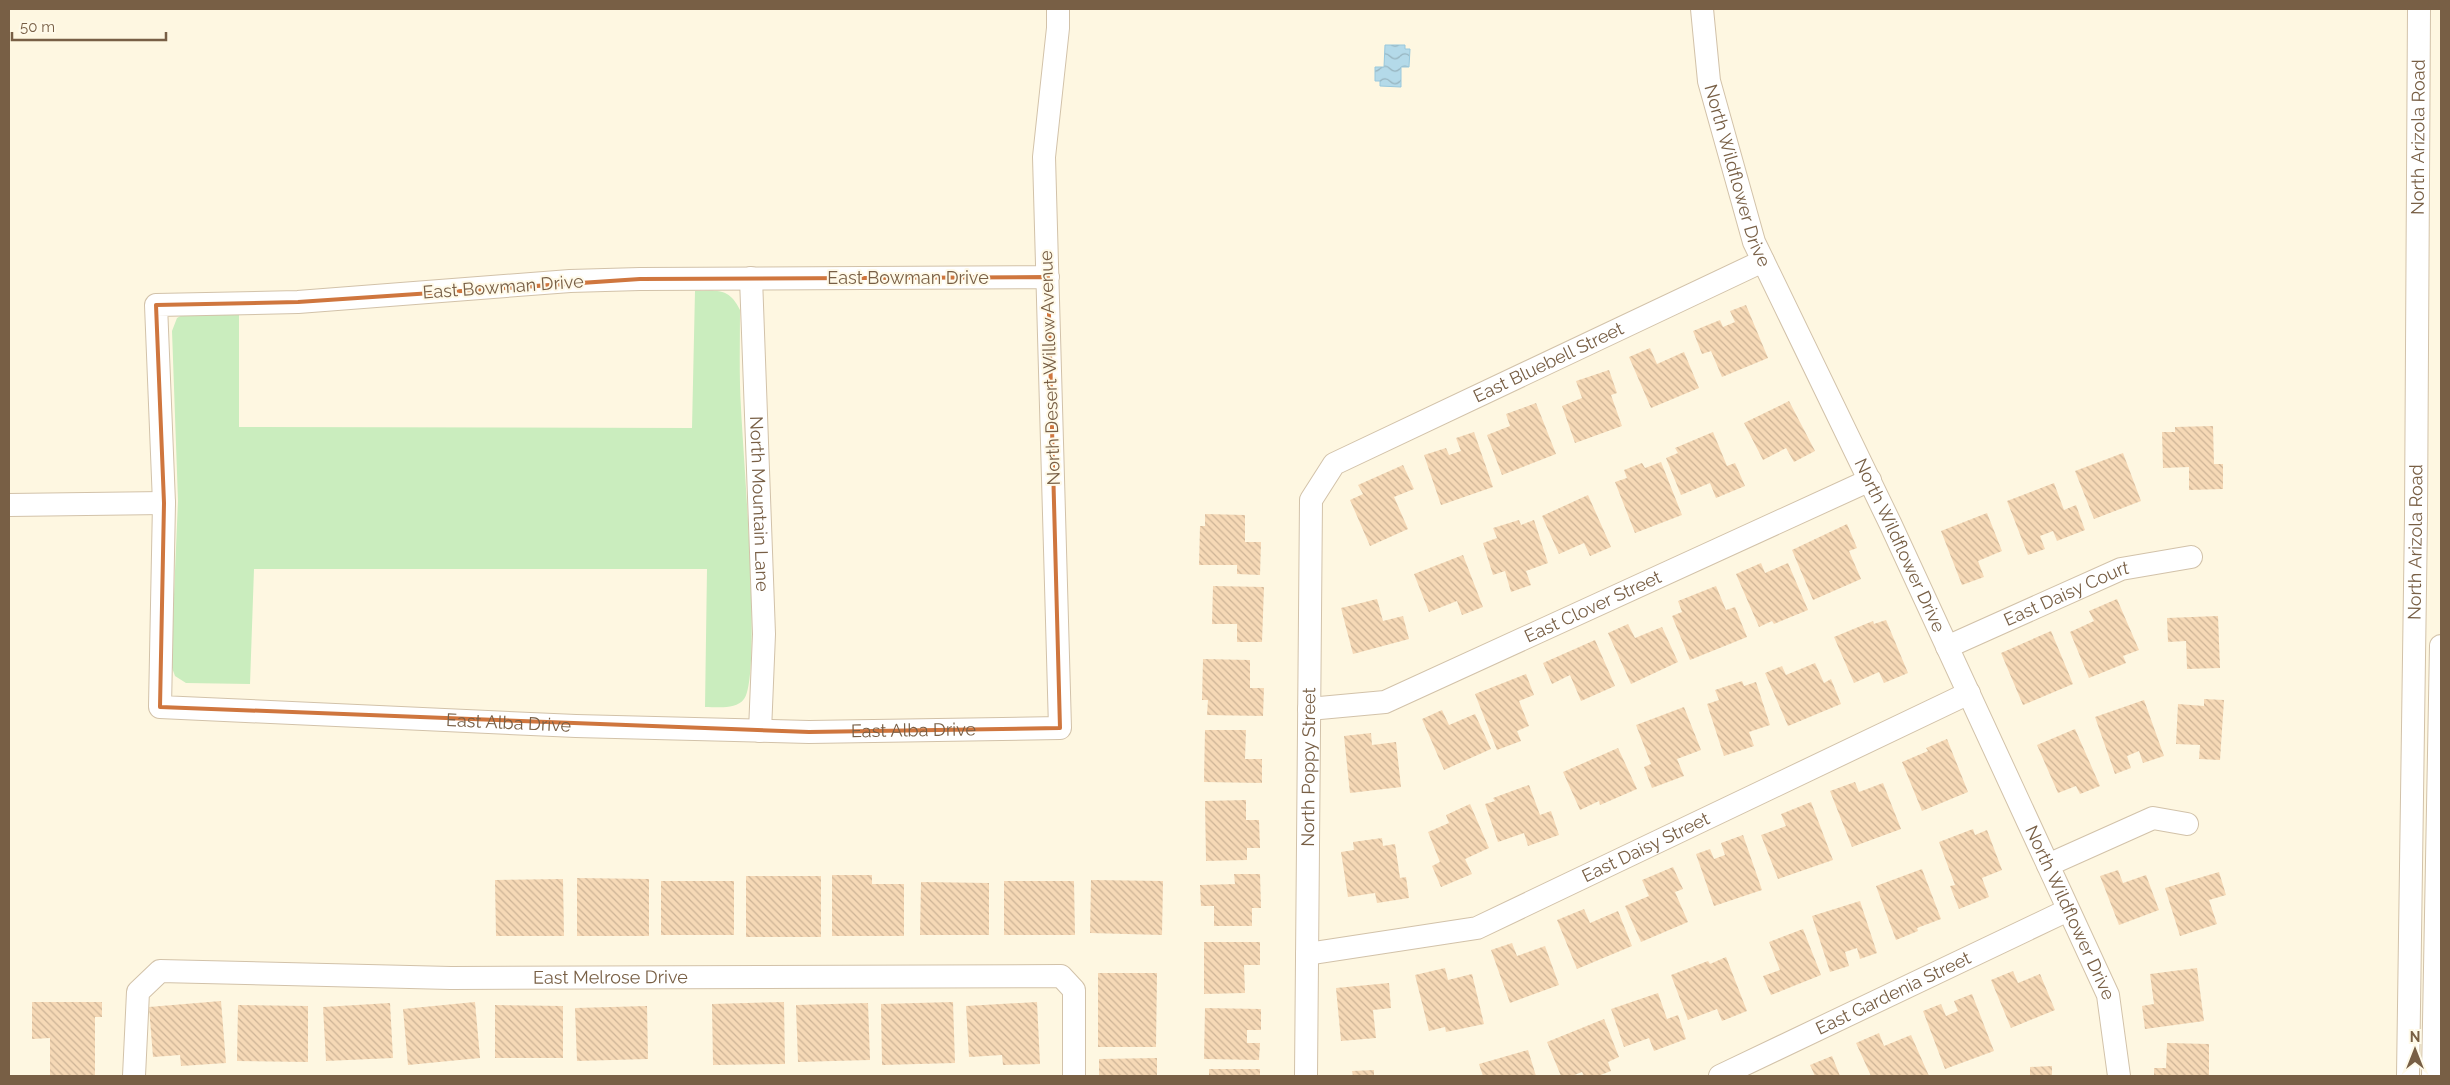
<svg xmlns="http://www.w3.org/2000/svg" width="2450" height="1085" font-family="Raleway,sans-serif">
<style>
.green{fill:#caedbe}
.water{fill:url(#water-waves);stroke:#99c8dc}
.building{fill:url(#building-back-hatch)}
.lines{fill:none;stroke-linecap:round;stroke-linejoin:round}
.minor-casing{stroke:#d2c2a9;stroke-width:24}
.minor{stroke:#fff;stroke-width:22}
.marked{fill:none;stroke:#cf763e;stroke-width:4;stroke-linejoin:round}
.labels{text-anchor:middle;stroke-width:4;stroke-linejoin:round;paint-order:stroke}
.street-label{font-size:18px;fill:#785f45;stroke:#fffae9}
</style>
<defs>
<pattern id="water-waves" width="16" height="10" patternUnits="userSpaceOnUse" patternTransform="scale(1.25)"><rect width="16" height="10" fill="#b4dae9"/><path d="M0 5q4-4 8 0t8 0" fill="none" stroke="#97b4bf"/></pattern>
<pattern id="building-back-hatch" width="6" height="6" patternUnits="userSpaceOnUse" patternTransform="scale(1.25)"><rect width="6" height="6" fill="#f6d9b6"/><path d="M-1 5l2 2M0 0l6 6M5-1l2 2" fill="none" stroke="#ccb396"/></pattern>
</defs>
<rect width="100%" height="100%" fill="#fef7e1"/>
<path class="green" d="M695,291C717,291 729,287 740,310C740,343 739,376 741,408C743,452 762,676 744,699C736,710 717,707 705,707L707,569H254L250,684L186,683L175,676L171,665L178,501L172,331L177,318L186,313H239V427L692,428Z"/>
<path class="water" d="M1385,45H1405V49H1410L1409,67H1401V87L1380,86V81H1375V67H1384Z"/>
<g class="building">
<path d="M1746,305L1768,358L1722,377L1711,351L1702,354L1693,331L1720,320L1723,327L1735,322L1730,311Z"/>
<path d="M1650,348L1657,364L1684,352L1699,388L1651,408L1629,357Z"/>
<path d="M1609,370L1617,393L1611,395L1622,426L1575,443L1562,406L1582,398L1576,381Z"/>
<path d="M1789,401L1815,451L1794,462L1786,448L1763,460L1744,423Z"/>
<path d="M1536,403L1556,454L1502,475L1487,435L1510,426L1506,414Z"/>
<path d="M2213,426L2214,464H2223V489L2189,490V467L2163,468L2162,432H2175V427Z"/>
<path d="M1474,432L1493,487L1441,505L1424,455L1446,448L1449,455L1461,451L1456,438Z"/>
<path d="M1713,432L1727,466L1735,463L1745,486L1716,498L1710,483L1681,495L1666,458L1678,453L1675,448Z"/>
<path d="M2123,453L2141,501L2094,519L2075,471Z"/>
<path d="M1661,462L1682,515L1635,533L1615,482L1627,478L1624,470L1642,463L1645,468Z"/>
<path d="M1403,465L1414,489L1394,497L1408,529L1370,546L1350,500L1363,494L1358,485Z"/>
<path d="M2054,483L2064,510L2076,505L2085,530L2057,541L2053,531L2040,536L2045,549L2028,555L2007,501Z"/>
<path d="M1588,495L1611,547L1590,556L1584,543L1559,554L1542,516Z"/>
<path d="M1987,513L2002,551L1978,561L1984,577L1962,585L1941,531Z"/>
<path d="M1205,514L1245,515V542H1261L1260,575L1237,574V565H1199L1200,526H1205Z"/>
<path d="M1519,520L1521,525L1534,520L1548,563L1526,571L1531,585L1511,592L1505,571L1493,575L1483,543L1497,538L1493,528Z"/>
<path d="M1847,524L1857,548L1849,551L1861,579L1813,600L1792,550Z"/>
<path d="M1463,555L1483,607L1462,615L1457,601L1429,612L1414,574Z"/>
<path d="M1761,563L1765,573L1788,563L1808,610L1774,624L1772,621L1759,627L1736,574Z"/>
<path d="M1213,586L1264,587L1262,642H1237V624H1212Z"/>
<path d="M1716,586L1726,610L1735,607L1747,637L1690,660L1672,616L1682,612L1678,601Z"/>
<path d="M1377,599L1383,621L1403,616L1409,639L1353,654L1341,608Z"/>
<path d="M2117,599L2139,650L2123,656L2126,663L2089,678L2070,632L2094,621L2089,611Z"/>
<path d="M2218,616L2220,668L2187,669L2186,641L2168,642L2167,618Z"/>
<path d="M1886,620L1908,673L1884,683L1879,672L1854,683L1834,637L1873,621L1874,624Z"/>
<path d="M1628,624L1635,638L1662,627L1678,662L1631,684L1608,633Z"/>
<path d="M2051,631L2073,684L2023,705L2001,653Z"/>
<path d="M1595,640L1615,686L1581,701L1570,675L1552,684L1543,663Z"/>
<path d="M1203,659L1250,660V688H1264L1263,716L1207,715L1208,700H1202Z"/>
<path d="M1815,663L1824,683L1831,679L1841,704L1788,726L1765,673L1782,666L1786,675Z"/>
<path d="M1526,674L1534,695L1519,701L1529,726L1517,731L1521,741L1497,750L1475,694Z"/>
<path d="M1742,681L1744,686L1756,682L1770,725L1749,732L1754,746L1724,756L1707,704L1719,700L1715,690Z"/>
<path d="M2204,699L2224,700L2220,760L2199,759L2200,745L2176,744L2178,704L2204,706Z"/>
<path d="M2144,700L2164,756L2143,763L2139,751L2127,756L2131,768L2115,774L2095,717Z"/>
<path d="M1684,707L1701,750L1677,759L1684,776L1652,788L1644,767L1651,764L1636,725Z"/>
<path d="M1442,710L1449,725L1475,714L1491,749L1444,770L1422,719Z"/>
<path d="M2075,729L2100,786L2080,794L2076,786L2058,793L2037,745Z"/>
<path d="M1205,730H1246L1245,759H1262V783L1204,782Z"/>
<path d="M1371,733L1372,745L1396,742L1401,787L1350,793L1344,736Z"/>
<path d="M1947,739L1968,792L1922,811L1902,762L1928,751L1926,748Z"/>
<path d="M1618,748L1637,789L1600,805L1599,801L1580,810L1563,772Z"/>
<path d="M1855,782L1859,792L1883,783L1901,829L1852,847L1830,791Z"/>
<path d="M1529,785L1540,815L1551,811L1559,835L1528,846L1524,833L1498,842L1485,804L1495,801L1493,798Z"/>
<path d="M1246,800V820H1259L1260,848H1247V860L1206,861L1205,801Z"/>
<path d="M1811,802L1833,860L1778,879L1761,835L1786,826L1781,814Z"/>
<path d="M1470,804L1489,848L1465,859L1472,874L1441,887L1432,866L1440,862L1428,832L1449,823L1446,815Z"/>
<path d="M1973,829L1975,835L1987,830L2002,870L1982,878L1989,897L1959,909L1950,886L1955,885L1939,842Z"/>
<path d="M1743,835L1762,890L1714,906L1696,854L1710,849L1714,859L1725,855L1721,843Z"/>
<path d="M1382,838L1383,846L1395,844L1400,878L1406,877L1409,898L1377,903L1375,893L1348,897L1341,852L1354,850L1353,842Z"/>
<path d="M1673,867L1683,889L1675,892L1688,922L1641,942L1625,906L1649,896L1642,880Z"/>
<path d="M1922,869L1941,919L1917,928L1918,931L1896,940L1876,886Z"/>
<path d="M2118,870L2123,883L2146,875L2159,910L2119,925L2100,876Z"/>
<path d="M2219,872L2226,895L2209,900L2217,924L2180,936L2165,888Z"/>
<path d="M1234,874H1260L1261,908H1252V926H1214V906H1201L1200,885L1235,884Z"/>
<path d="M832,875H872V884H904V936H832Z"/>
<rect x="746" y="876" width="75" height="61"/>
<path d="M577,878L649,879V936H577Z"/>
<path d="M563,879L564,936H496L495,880Z"/>
<path d="M1091,880L1163,881L1162,935L1090,933Z"/>
<rect x="661" y="881" width="73" height="54"/>
<path d="M1004,881H1074L1075,935H1004Z"/>
<path d="M921,882L989,883V935H920Z"/>
<path d="M1860,901L1877,953L1860,959L1857,948L1845,952L1849,966L1830,972L1812,916Z"/>
<path d="M1584,909L1590,923L1618,911L1632,946L1577,969L1557,920Z"/>
<path d="M1803,929L1821,975L1771,995L1763,976L1780,970L1769,942Z"/>
<path d="M1204,942H1260V965H1244L1245,993L1204,994Z"/>
<path d="M1512,943L1517,956L1545,946L1559,985L1510,1003L1491,950Z"/>
<path d="M1726,957L1747,1011L1722,1021L1717,1009L1688,1020L1671,975L1708,961L1710,964Z"/>
<path d="M1445,968L1448,980L1472,974L1484,1024L1446,1032L1445,1027L1429,1031L1415,975Z"/>
<path d="M2197,968L2204,1021L2145,1029L2142,1006L2154,1004L2150,974Z"/>
<path d="M2013,971L2018,983L2040,974L2055,1010L2011,1028L1991,980Z"/>
<path d="M1098,973H1157L1156,1047H1098Z"/>
<path d="M1389,983L1391,1008L1373,1010L1376,1038L1341,1041L1336,988Z"/>
<path d="M1658,993L1667,1019L1678,1015L1686,1039L1654,1051L1649,1038L1624,1047L1611,1009Z"/>
<path d="M1972,994L1994,1051L1945,1069L1923,1011L1941,1004L1946,1016L1958,1011L1954,1001Z"/>
<path d="M221,1001L226,1063L181,1066L180,1055L153,1057L149,1007Z"/>
<path d="M32,1002H102V1017H95V1075H50V1038L32,1039Z"/>
<path d="M475,1002L480,1058L408,1065L403,1009Z"/>
<path d="M784,1002L785,1064L713,1065L712,1004Z"/>
<path d="M953,1002L955,1063L882,1065L881,1004Z"/>
<path d="M1037,1002L1040,1064L1003,1065L1002,1055L969,1057L966,1006Z"/>
<path d="M390,1003L393,1058L326,1061L323,1007Z"/>
<path d="M868,1003L870,1060L798,1062L796,1005Z"/>
<path d="M238,1005L308,1006V1062L237,1061Z"/>
<path d="M495,1005L563,1006V1058H495Z"/>
<path d="M647,1006L648,1059L577,1061L575,1008Z"/>
<path d="M1205,1008L1261,1009V1030H1247V1043H1260L1259,1060L1204,1059Z"/>
<path d="M1604,1019L1619,1057L1608,1062L1611,1071L1598,1076H1584L1582,1072L1572,1076H1561L1547,1042Z"/>
<path d="M1879,1033L1884,1046L1911,1035L1929,1076H1871L1856,1043Z"/>
<path d="M2167,1043L2209,1044V1076H2154V1068H2166Z"/>
<path d="M1528,1050L1536,1076H1483L1479,1064Z"/>
<path d="M1832,1056L1840,1076H1815L1810,1065Z"/>
<path d="M1157,1058V1076H1099V1059Z"/>
<path d="M2052,1066V1076H2030V1067Z"/>
<rect x="1209" y="1069" width="51" height="7"/>
<path d="M1374,1070V1076H1353L1352,1071Z"/>
</g>
<g class="lines">
<defs>
<g id="minor">
<path id="s1" d="M1702,9L1709,81L1754,242L1890,523L2108,995L2119,1076"/>
<path id="s2" d="M1048,277L640,279L570,281L298,302L156,305L164,503L160,707L576,726L809,732L1060,728L1044,157L1058,28V9"/>
<path id="s3" d="M751,278L764,634L760,731"/>
<path d="M9,505L164,503"/>
<path id="s4" d="M1947,647L2121,569L2191,557"/>
<path id="s5" d="M1309,709L1385,702L1870,480"/>
<path d="M2048,865L2153,818L2187,824"/>
<path id="s6" d="M1307,954L1477,928L1969,693"/>
<path id="s7" d="M134,1076L138,992L160,971L451,978L1061,976L1074,990V1076"/>
<path id="s8" d="M1306,1076L1311,500L1334,464L1763,261"/>
<path id="s9" d="M1720,1076L2068,910"/>
<path id="s10" d="M2408,1076L2416,518L2419,9"/>
<path d="M2433,1076L2441,646"/>
</g>
</defs>
<use href="#minor" class="minor-casing"/>
<use href="#minor" class="minor"/>
</g>
<path class="marked" d="M1048,277L1060,728L809,732L160,707L164,503L156,305L298,302L640,279Z"/>
<g class="labels">
<g class="street-label">
<text dy="6" stroke="none"><textPath href="#s10" startOffset="939">North Arizola Road</textPath></text>
<text dy="6" stroke="none"><textPath href="#s1" startOffset="171">North Wildflower Drive</textPath></text>
<text x="908" y="284">East Bowman Drive</text>
<text transform="translate(503 287) rotate(-4)" y="6">East Bowman Drive</text>
<text dy="6" stroke="none"><textPath href="#s8" startOffset="856">East Bluebell Street</textPath></text>
<text transform="translate(1050 368) rotate(-92)" y="6">North Desert Willow Avenue</text>
<text dy="6" stroke="none"><textPath href="#s3" startOffset="226">North Mountain Lane</textPath></text>
<text dy="6" stroke="none"><textPath href="#s10" startOffset="534">North Arizola Road</textPath></text>
<text dy="6" stroke="none"><textPath href="#s1" startOffset="576">North Wildflower Drive</textPath></text>
<text dy="6" stroke="none"><textPath href="#s4" startOffset="131">East Daisy Court</textPath></text>
<text dy="6" stroke="none"><textPath href="#s5" startOffset="305">East Clover Street</textPath></text>
<text dy="6" stroke="none"><textPath href="#s2" startOffset="1644">East Alba Drive</textPath></text>
<text dy="6" stroke="none"><textPath href="#s2" startOffset="2049">East Alba Drive</textPath></text>
<text dy="6" stroke="none"><textPath href="#s8" startOffset="309">North Poppy Street</textPath></text>
<text dy="6" stroke="none"><textPath href="#s6" startOffset="359">East Daisy Street</textPath></text>
<text dy="6" stroke="none"><textPath href="#s1" startOffset="981">North Wildflower Drive</textPath></text>
<text dy="6" stroke="none"><textPath href="#s7" startOffset="565">East Melrose Drive</textPath></text>
<text dy="6" stroke="none"><textPath href="#s9" startOffset="192">East Gardenia Street</textPath></text>
</g>
</g>
<rect width="2450" height="1085" fill="none" stroke="#785f45" stroke-width="20"/>
<g transform="translate(2415 1050)" stroke="#fffae9" stroke-width="4" paint-order="stroke">
<path d="M0-4L9 19L0 12L-9 19Z" fill="#785f45"/>
<text y="-8" font-size="14" font-weight="bold" text-anchor="middle" fill="#785f45">N</text>
</g>
<path d="M12 32v8h154v-8" fill="none" stroke="#785f45" stroke-width="2.5"/>
<text x="20" y="32" font-size="15" fill="#785f45" stroke="#fffae9" stroke-width="4" paint-order="stroke">50 m</text>
</svg>
